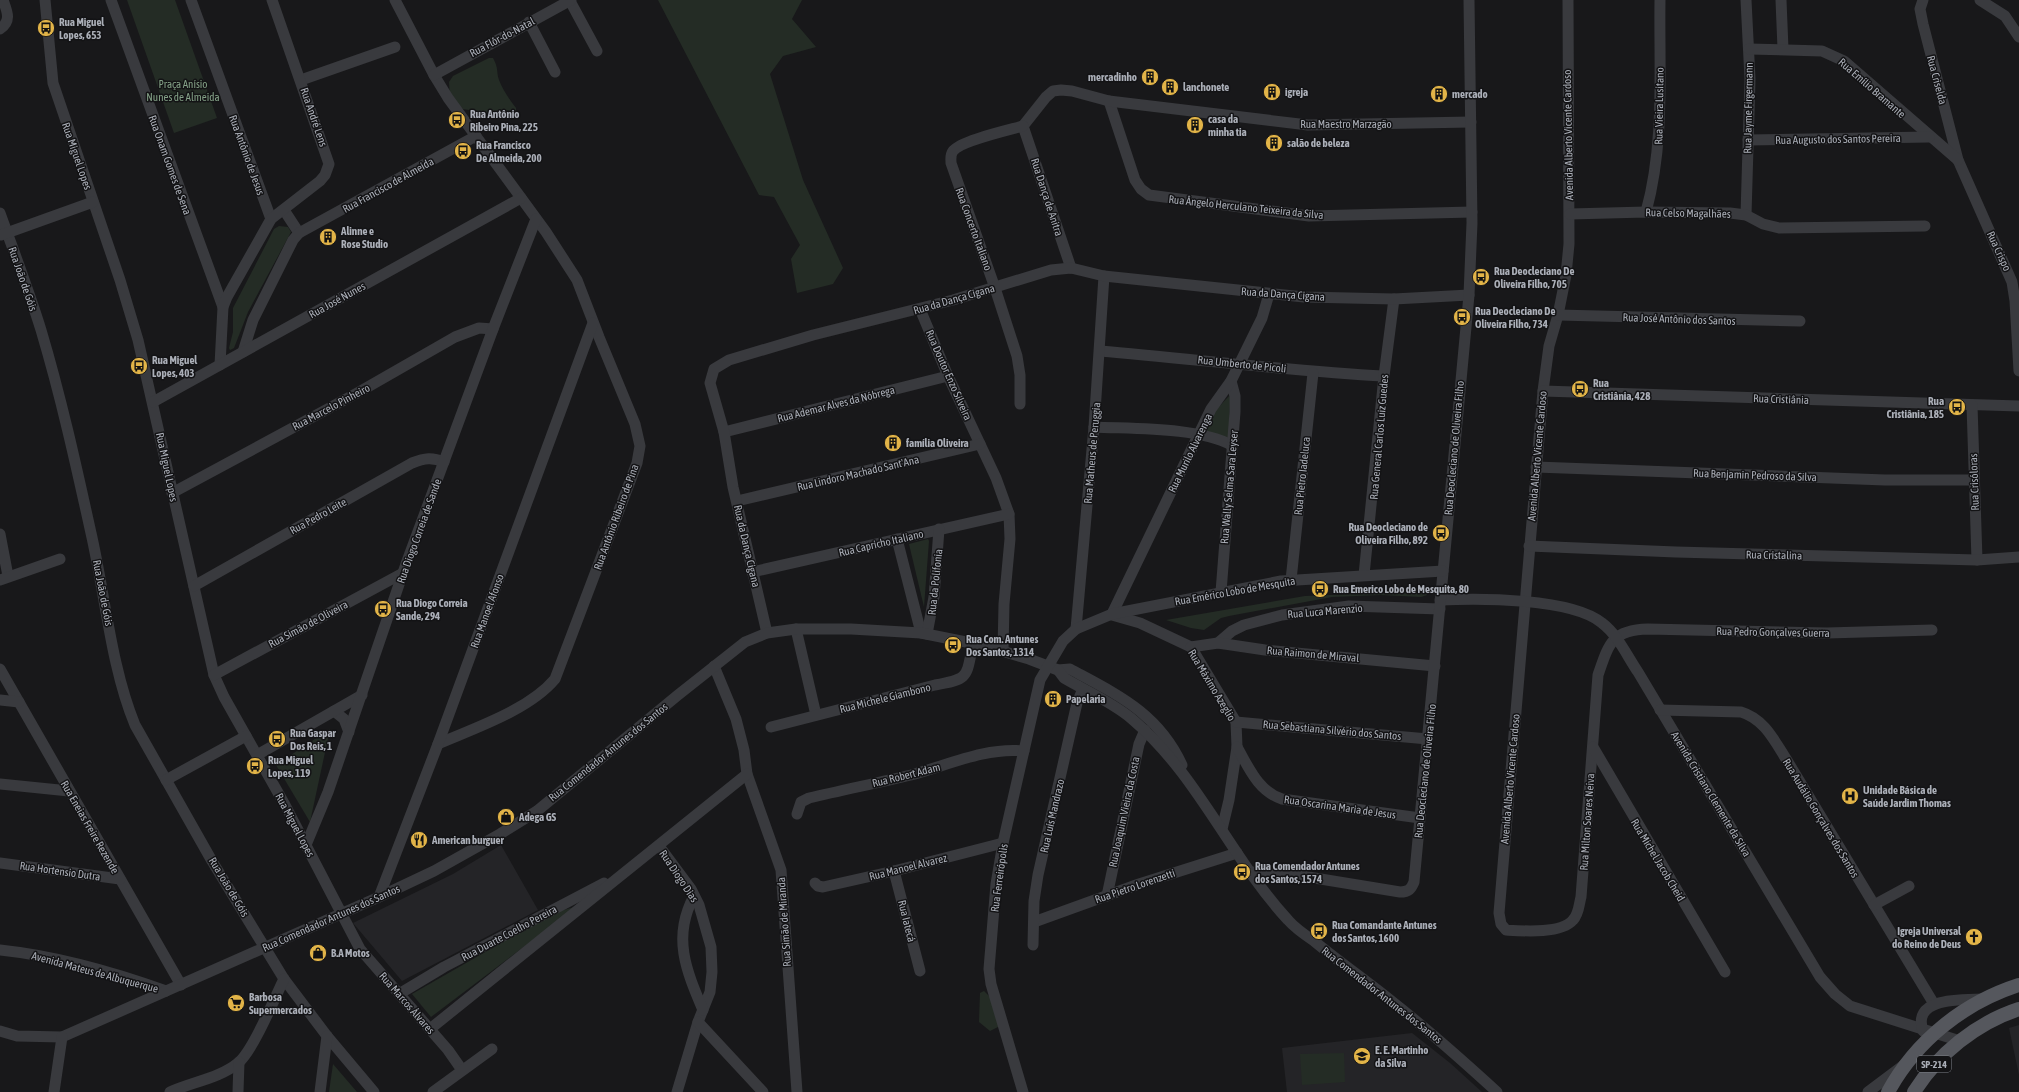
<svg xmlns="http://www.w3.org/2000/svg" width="2019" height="1092" font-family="'Asap Condensed',sans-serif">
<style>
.built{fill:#242427}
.green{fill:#242c25}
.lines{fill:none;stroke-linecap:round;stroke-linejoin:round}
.minor{stroke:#393a3e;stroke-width:11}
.major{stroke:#55575d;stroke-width:14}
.labels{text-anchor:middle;stroke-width:3;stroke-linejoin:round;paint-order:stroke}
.shield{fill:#131315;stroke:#7d8087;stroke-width:1}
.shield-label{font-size:10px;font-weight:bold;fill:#abafb8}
.poi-label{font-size:11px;font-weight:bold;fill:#abafb8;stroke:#131315;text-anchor:start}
.street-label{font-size:11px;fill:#abafb8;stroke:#131315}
.park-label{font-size:11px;fill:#84a187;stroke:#131315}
</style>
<rect width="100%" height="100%" fill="#18181a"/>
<g class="built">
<path d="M501,845L538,910L402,981L353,923L453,874Z"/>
<path d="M2019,1025V1075L2009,1028Z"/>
<path d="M1412,1033L1450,1063L1482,1092H1287L1282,1048Z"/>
</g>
<g class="green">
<path d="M127,0H175L217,118L174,133Z"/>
<path d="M658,0H802L792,19L816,47L783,56L770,74L803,180L843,268L833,284L797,293L791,259L800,245L774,197L759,195Z"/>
<path d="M489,58H493C499,69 496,71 499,80C503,90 509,99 516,108V115L511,117L463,109L450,97L449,82L453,76Z"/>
<path d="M279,226L288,227L291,232L248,312L234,348L230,350L229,348L233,332V308L274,229Z"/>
<path d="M1230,395L1229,440L1203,433L1216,410Z"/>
<path d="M928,539L929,541L924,607L909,544Z"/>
<path d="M1427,591V595L1421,597L1381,595L1332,597L1229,616L1221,618L1204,630L1191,628L1166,620L1305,596Z"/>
<path d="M330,729L310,822L276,765Z"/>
<path d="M578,906L431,1017L412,994L553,913Z"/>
<path d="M984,991L991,998L1000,1026L990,1031L979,1022L980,993Z"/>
<path d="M1344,1053L1345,1082L1302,1085L1300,1054Z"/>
<path d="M333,1064L357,1092H329Z"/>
</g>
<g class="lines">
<g class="minor">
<path d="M45,0L53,83L120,280L138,340L214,675L224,697L285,805L360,949L448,1050L462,1070"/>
<path d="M111,0L223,307"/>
<path d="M191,0L271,219"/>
<path d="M395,0L434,75L448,98L546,232L577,280L599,337L635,424L640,446L637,463L555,679C529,710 475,728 438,744"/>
<path d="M1568,0L1569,244L1566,275L1558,315L1549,346L1543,391L1499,913L1501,924L1506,930C1523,931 1561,934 1573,920C1579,914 1579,904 1581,897L1598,675C1609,643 1612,630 1648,629L1827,633L1932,630"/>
<path d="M1746,0L1750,79L1746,215"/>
<path d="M1781,0L1783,49"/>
<path d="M1923,0L1920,9L1923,24L1958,160L2012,282L2015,301L2019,371"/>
<path d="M1980,0L2005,16L2019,37"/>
<path d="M570,1L597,51"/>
<path d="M529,22L555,72"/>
<path d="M0,29C12,21 7,11 3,0"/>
<path d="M1749,49L1822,51L1844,61L1958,160"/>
<path d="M434,75L571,0"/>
<path d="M301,80L395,47"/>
<path d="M1109,101L1135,180L1141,189L1149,195L1309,216L1472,212"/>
<path d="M1023,126L1046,97L1053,91L1061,90L1072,91L1109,101L1308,125L1471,122"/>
<path d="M1023,126L1071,268"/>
<path d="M1748,140L1929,137"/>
<path d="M284,210L299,233"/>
<path d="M1646,212C1665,143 1659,71 1660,0"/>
<path d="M0,213C14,252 29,291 41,330C61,397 76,465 91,533C105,594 111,667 135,725L212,861L284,979L327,1036L374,1092"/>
<path d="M1570,214L1646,212L1730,213L1746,215L1763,224L1779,228L1925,226"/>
<path d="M1,235L93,202"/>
<path d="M920,309L948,376L996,478L1009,514L1010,539L1004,604L1003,651"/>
<path d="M1558,315L1800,321"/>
<path d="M1100,351C1195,359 1289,371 1384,376"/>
<path d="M243,352L253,320L293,240L299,233L476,136"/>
<path d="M220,365L223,307L227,297L271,219L320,181L325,175L329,164L272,0"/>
<path d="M1543,391L2019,406"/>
<path d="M153,402L521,198"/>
<path d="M1020,404V375L1017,356L995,288L951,163C951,159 950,155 953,151C960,141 1009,130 1023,126"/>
<path d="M1972,405L1977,560"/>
<path d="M1094,427C1132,429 1199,427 1231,445"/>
<path d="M724,432L948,376"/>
<path d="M1536,467L1885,480H1973"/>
<path d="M172,493L359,392L455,337L479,328L493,329"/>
<path d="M737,501L980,444"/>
<path d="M0,534L8,576"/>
<path d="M897,539L921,633"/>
<path d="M1529,546L1676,552L1977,560L2019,557"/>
<path d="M752,572L1009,514"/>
<path d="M1364,575L1384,376L1394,299"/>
<path d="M0,580L60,559"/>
<path d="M1291,580L1313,373"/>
<path d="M194,586L412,463C425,458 432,457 444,462"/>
<path d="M1221,592L1235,412V396L1231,381"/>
<path d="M1440,600C1479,598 1572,598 1602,623C1618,635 1627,656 1638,672L1820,977L1835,994L1850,1006L1960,1041"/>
<path d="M1112,614L1211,409L1231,381L1262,318L1269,294"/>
<path d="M1112,615L1140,623L1191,647L1236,722L1237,747L1229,800L1222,829"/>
<path d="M796,629L816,715"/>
<path d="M1076,629L1094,427L1104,276"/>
<path d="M767,633L733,487L724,432L710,383L714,369L729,360L813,335L953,300L1051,270L1071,268L1104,276L1304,297L1394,299L1469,295"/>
<path d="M927,634L934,597L939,529"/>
<path d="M1218,643L1232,631L1244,625L1282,615L1349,606L1440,609"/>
<path d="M1191,647L1218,643L1265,650L1435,666"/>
<path d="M714,666L736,719L744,750L747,774L781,870L797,1092"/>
<path d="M0,669L181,985"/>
<path d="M1058,670L1070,669C1118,695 1158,713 1182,765"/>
<path d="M214,675L403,573"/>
<path d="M0,700L19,702"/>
<path d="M1660,710L1741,712C1765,719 1775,742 1788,762L1934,1004"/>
<path d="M334,711L344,719L349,732"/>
<path d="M1236,722L1428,739"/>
<path d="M771,727L935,685C970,679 966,677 973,644"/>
<path d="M1237,747C1249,768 1258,791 1282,799L1420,818"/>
<path d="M1593,747L1725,972"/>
<path d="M257,755L362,695"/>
<path d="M166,780L246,736"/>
<path d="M0,784L69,791"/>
<path d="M797,814L801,802L809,798C843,790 877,783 911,775C948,765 986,747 1024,751"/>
<path d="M306,845L328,792L406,564L493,329L536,219"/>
<path d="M659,846L691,889L699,905L711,947L712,972L710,992L698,1022L677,1092"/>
<path d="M0,863L120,879"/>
<path d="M894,871L920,971"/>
<path d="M1250,872L1284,873L1400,892C1409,892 1411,889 1414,882L1469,295L1472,223L1469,0"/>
<path d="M815,883L818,886L823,887L894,871L1003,843"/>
<path d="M694,896C672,937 686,970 703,1010"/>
<path d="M1107,896L1139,744L1145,730"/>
<path d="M379,897L438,744L593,323"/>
<path d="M1874,905L1909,886"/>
<path d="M1034,922L1139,884L1237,853"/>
<path d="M1033,945L1034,901L1038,875L1077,703L1083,689"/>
<path d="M0,950C57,956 113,972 166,991"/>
<path d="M399,994L444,967L604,883"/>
<path d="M698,1022L763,1092"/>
<path d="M430,1029L747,774"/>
<path d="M0,1031L17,1036L62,1037L379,897L434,871L500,834L537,811L678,695L745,642L767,633L796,629H851L921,633L981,645L1029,659L1058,670L1064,678C1086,691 1112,702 1132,719C1198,775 1230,857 1288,920C1295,928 1305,935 1314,941C1338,961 1364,979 1389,999C1426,1028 1462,1060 1497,1092"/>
<path d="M1923,1031C1911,996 1965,1000 1983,999"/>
<path d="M54,1092L62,1037"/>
<path d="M170,1092C192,1082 220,1078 238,1063C253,1051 275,997 284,979"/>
<path d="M238,1092L239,1062"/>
<path d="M320,1092L327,1036"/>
<path d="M433,1092L492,1049"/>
<path d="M1023,1092L991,984L989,969L996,884L1003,843L1040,680L1063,641L1076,629L1112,614L1281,581L1443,571"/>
<path d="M1868,1092L1904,1065"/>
</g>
<g class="major">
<path d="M1888,1092C1916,1041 1963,1003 2019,985"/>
<path d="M1914,1092C1938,1054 1976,1023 2019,1009"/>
</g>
</g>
<defs>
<symbol id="bus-disc" viewBox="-11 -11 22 22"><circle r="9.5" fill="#e2b448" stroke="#131315"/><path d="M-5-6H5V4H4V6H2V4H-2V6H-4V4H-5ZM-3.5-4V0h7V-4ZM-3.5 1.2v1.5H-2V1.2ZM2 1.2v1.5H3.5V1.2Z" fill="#111"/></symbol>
<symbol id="building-disc" viewBox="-11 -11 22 22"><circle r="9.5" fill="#e2b448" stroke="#131315"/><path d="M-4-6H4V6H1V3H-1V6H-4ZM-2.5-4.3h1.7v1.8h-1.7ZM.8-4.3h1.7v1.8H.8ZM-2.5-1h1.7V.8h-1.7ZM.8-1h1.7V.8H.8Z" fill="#111"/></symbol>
<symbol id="hospital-disc" viewBox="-11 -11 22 22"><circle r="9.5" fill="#e2b448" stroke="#131315"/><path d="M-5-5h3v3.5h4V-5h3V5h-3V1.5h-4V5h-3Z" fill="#111"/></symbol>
<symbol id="shop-disc" viewBox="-11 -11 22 22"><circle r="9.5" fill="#e2b448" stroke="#131315"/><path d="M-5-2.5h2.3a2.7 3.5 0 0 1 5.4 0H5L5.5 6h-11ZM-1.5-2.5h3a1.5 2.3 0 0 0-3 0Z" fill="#111"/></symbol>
<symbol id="restaurant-disc" viewBox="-11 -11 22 22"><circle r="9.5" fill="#e2b448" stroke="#131315"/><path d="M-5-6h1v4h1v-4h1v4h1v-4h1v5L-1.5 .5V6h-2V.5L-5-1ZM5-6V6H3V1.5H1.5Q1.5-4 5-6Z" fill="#111"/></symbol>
<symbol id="church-disc" viewBox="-11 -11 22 22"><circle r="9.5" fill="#e2b448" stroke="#131315"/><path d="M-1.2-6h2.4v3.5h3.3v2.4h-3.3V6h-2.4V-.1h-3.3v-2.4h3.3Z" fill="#111"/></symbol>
<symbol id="supermarket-disc" viewBox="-11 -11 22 22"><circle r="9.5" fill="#e2b448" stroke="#131315"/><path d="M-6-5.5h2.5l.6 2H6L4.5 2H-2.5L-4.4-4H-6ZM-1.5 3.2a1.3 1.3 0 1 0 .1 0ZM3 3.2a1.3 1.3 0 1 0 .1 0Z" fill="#111"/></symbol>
<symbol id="school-disc" viewBox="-11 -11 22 22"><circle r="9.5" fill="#e2b448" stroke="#131315"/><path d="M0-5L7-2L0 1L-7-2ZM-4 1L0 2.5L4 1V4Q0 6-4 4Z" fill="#111"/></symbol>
</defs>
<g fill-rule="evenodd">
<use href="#bus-disc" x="36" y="18" width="20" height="20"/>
<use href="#building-disc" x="1140" y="67" width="20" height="20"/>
<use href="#building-disc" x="1160" y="77" width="20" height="20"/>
<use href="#building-disc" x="1262" y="82" width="20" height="20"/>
<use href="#building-disc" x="1429" y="84" width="20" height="20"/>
<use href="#bus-disc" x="447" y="110" width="20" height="20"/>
<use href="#building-disc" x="1185" y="115" width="20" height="20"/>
<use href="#building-disc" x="1264" y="133" width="20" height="20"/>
<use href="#bus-disc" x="453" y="141" width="20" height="20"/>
<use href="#building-disc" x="318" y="227" width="20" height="20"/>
<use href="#bus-disc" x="1471" y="267" width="20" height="20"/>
<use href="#bus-disc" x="1452" y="307" width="20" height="20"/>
<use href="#bus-disc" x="129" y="356" width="20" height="20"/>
<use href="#bus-disc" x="1570" y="379" width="20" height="20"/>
<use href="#bus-disc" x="1947" y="397" width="20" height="20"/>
<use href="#building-disc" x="883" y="433" width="20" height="20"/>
<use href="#bus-disc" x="1431" y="523" width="20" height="20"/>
<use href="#bus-disc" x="1310" y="579" width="20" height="20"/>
<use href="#bus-disc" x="373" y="599" width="20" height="20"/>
<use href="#bus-disc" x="943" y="635" width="20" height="20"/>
<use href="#building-disc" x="1043" y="689" width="20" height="20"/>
<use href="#bus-disc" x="267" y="729" width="20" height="20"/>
<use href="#bus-disc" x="245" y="756" width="20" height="20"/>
<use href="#hospital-disc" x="1840" y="786" width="20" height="20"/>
<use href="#shop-disc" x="496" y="807" width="20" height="20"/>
<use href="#restaurant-disc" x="409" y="830" width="20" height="20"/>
<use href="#bus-disc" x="1232" y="862" width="20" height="20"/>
<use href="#bus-disc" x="1309" y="921" width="20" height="20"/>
<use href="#church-disc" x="1964" y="927" width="20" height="20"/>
<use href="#shop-disc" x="308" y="943" width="20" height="20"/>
<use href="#supermarket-disc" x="226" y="993" width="20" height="20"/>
<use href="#school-disc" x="1352" y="1046" width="20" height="20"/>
</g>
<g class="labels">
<rect class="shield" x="1917" y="1056" width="34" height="16" rx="3"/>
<g class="shield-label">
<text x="1934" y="1068">SP-214</text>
</g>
<g class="poi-label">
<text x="59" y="26">Rua Miguel<tspan x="59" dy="13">Lopes, 653</tspan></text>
<text x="1137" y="81" text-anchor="end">mercadinho</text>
<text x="1183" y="91">lanchonete</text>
<text x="1285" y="96">igreja</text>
<text x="1452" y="98">mercado</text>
<text x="470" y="118">Rua Antônio<tspan x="470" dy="13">Ribeiro Pina, 225</tspan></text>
<text x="1208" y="123">casa da<tspan x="1208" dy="13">minha tia</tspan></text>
<text x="1287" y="147">salão de beleza</text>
<text x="476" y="149">Rua Francisco<tspan x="476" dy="13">De Almeida, 200</tspan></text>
<text x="341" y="235">Alinne e<tspan x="341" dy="13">Rose Studio</tspan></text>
<text x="1494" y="275">Rua Deocleciano De<tspan x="1494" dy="13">Oliveira Filho, 705</tspan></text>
<text x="1475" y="315">Rua Deocleciano De<tspan x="1475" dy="13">Oliveira Filho, 734</tspan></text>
<text x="152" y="364">Rua Miguel<tspan x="152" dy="13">Lopes, 403</tspan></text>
<text x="1593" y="387">Rua<tspan x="1593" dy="13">Cristiânia, 428</tspan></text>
<text x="1944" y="405" text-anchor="end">Rua<tspan x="1944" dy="13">Cristiânia, 185</tspan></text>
<text x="906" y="447">família Oliveira</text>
<text x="1428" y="531" text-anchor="end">Rua Deocleciano de<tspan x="1428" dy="13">Oliveira Filho, 892</tspan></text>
<text x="1333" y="593">Rua Emerico Lobo de Mesquita, 80</text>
<text x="396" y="607">Rua Diogo Correia<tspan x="396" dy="13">Sande, 294</tspan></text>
<text x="966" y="643">Rua Com. Antunes<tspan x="966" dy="13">Dos Santos, 1314</tspan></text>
<text x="1066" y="703">Papelaria</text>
<text x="290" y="737">Rua Gaspar<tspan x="290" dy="13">Dos Reis, 1</tspan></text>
<text x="268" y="764">Rua Miguel<tspan x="268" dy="13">Lopes, 119</tspan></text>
<text x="1863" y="794">Unidade Básica de<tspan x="1863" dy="13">Saúde Jardim Thomas</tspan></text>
<text x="519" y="821">Adega GS</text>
<text x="432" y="844">American burguer</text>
<text x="1255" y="870">Rua Comendador Antunes<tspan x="1255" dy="13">dos Santos, 1574</tspan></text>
<text x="1332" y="929">Rua Comandante Antunes<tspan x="1332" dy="13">dos Santos, 1600</tspan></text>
<text x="1961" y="935" text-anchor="end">Igreja Universal<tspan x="1961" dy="13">do Reino de Deus</tspan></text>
<text x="331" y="957">B.A Motos</text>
<text x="249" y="1001">Barbosa<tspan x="249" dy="13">Supermercados</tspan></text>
<text x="1375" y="1054">E. E. Martinho<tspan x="1375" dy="13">da Silva</tspan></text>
</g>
<g class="street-label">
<text transform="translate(502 37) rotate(-28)" y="4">Rua Flôr-do-Natal</text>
<text transform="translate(1937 80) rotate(75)" y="4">Rua Criselda</text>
<text transform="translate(1872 88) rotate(41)" y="4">Rua Emílio Bramante</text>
<text transform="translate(1659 106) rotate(-89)" y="4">Rua Vieira Lusitano</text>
<text transform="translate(1748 108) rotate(-89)" y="4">Rua Jayme Firgermann</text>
<text transform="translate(314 117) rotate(71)" y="4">Rua André Lens</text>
<text x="1346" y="128">Rua Maestro Marzagão</text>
<text transform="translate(1568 135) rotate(-91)" y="4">Avenida Alberto Vicente Cardoso</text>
<text transform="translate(1838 139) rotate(-1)" y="4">Rua Augusto dos Santos Pereira</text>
<text transform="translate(247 155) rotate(70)" y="4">Rua Antônio de Jesus</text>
<text transform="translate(77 156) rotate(71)" y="4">Rua Miguel Lopes</text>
<text transform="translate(170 165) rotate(70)" y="4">Rua Onam Gomes de Sena</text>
<text transform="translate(388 185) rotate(-29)" y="4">Rua Francisco de Almeida</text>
<text transform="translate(1047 197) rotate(72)" y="4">Rua Dança de Anitra</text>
<text transform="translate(1246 207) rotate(6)" y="4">Rua Ângelo Herculano Teixeira da Silva</text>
<text transform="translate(1688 213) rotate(1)" y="4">Rua Celso Magalhães</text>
<text transform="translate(974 229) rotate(70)" y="4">Rua Concerto Italiano</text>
<text transform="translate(1999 251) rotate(65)" y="4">Rua Crispo</text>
<text transform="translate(23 279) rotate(71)" y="4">Rua João de Góis</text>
<text transform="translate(1283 294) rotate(4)" y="4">Rua da Dança Cigana</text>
<text transform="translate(954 299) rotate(-16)" y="4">Rua da Dança Cigana</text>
<text transform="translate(337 300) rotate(-29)" y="4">Rua José Nunes</text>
<text transform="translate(1679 319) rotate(2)" y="4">Rua José Antônio dos Santos</text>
<text transform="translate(1242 364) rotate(6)" y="4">Rua Umberto de Pícoli</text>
<text transform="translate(949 375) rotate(66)" y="4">Rua Doutor Enzo Silveira</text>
<text transform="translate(1781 399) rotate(2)" y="4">Rua Cristiânia</text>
<text transform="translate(836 404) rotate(-14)" y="4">Rua Ademar Alves da Nóbrega</text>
<text transform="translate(331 407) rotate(-28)" y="4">Rua Marcelo Pinheiro</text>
<text transform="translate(1379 437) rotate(-85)" y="4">Rua General Carlos Luiz Guedes</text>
<text transform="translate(1454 448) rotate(-85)" y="4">Rua Deocleciano de Oliveira Filho</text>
<text transform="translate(1092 453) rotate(-85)" y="4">Rua Matheus de Peruggia</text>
<text transform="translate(1190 453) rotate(-64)" y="4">Rua Murilo Alvarenga</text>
<text transform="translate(1537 456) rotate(-85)" y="4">Avenida Alberto Vicente Cardoso</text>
<text transform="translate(167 467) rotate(78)" y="4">Rua Miguel Lopes</text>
<text transform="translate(858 473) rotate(-13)" y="4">Rua Lindoro Machado Sant'Ana</text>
<text transform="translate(1755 475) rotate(2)" y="4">Rua Benjamin Pedroso da Silva</text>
<text transform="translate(1302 476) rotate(-84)" y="4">Rua Pietro Iadeluca</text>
<text transform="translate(1974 482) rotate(-92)" y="4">Rua Crisóloras</text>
<text transform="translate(1229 487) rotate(-85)" y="4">Rua Wally Selma Sara Leyser</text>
<text transform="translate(318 516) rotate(-29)" y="4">Rua Pedro Leite</text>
<text transform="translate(616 517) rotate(-70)" y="4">Rua Antônio Ribeiro de Pina</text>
<text transform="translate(419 531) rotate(-70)" y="4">Rua Diogo Correia de Sande</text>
<text transform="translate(881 543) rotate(-13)" y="4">Rua Capricho Italiano</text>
<text transform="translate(747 546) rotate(77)" y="4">Rua da Dança Cigana</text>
<text transform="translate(1774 555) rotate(1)" y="4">Rua Cristalina</text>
<text transform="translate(935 582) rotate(-84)" y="4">Rua da Polifonia</text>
<text transform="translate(1235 591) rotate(-10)" y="4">Rua Emérico Lobo de Mesquita</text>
<text transform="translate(103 593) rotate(79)" y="4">Rua João de Góis</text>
<text transform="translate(487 611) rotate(-70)" y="4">Rua Manoel Afonso</text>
<text transform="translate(1325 611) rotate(-5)" y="4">Rua Luca Marenzio</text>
<text transform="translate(308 624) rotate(-28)" y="4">Rua Simão de Oliveira</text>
<text transform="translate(1773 632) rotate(1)" y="4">Rua Pedro Gonçalves Guerra</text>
<text transform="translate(1313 654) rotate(5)" y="4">Rua Raimon de Miraval</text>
<text transform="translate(1212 685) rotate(59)" y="4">Rua Máximo Azeglio</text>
<text transform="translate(885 698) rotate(-14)" y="4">Rua Michele Giambono</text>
<text transform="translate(1332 730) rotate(5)" y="4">Rua Sebastiana Silvério dos Santos</text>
<text transform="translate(608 752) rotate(-39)" y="4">Rua Comendador Antunes dos Santos</text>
<text transform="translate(1425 771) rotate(-84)" y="4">Rua Deocleciano de Oliveira Filho</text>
<text transform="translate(906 775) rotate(-14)" y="4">Rua Robert Adam</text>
<text transform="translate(1510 779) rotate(-85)" y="4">Avenida Alberto Vicente Cardoso</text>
<text transform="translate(1711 794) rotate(59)" y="4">Avenida Cristiano Clemente da Silva</text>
<text transform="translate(1340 807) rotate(8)" y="4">Rua Oscarina Maria de Jesus</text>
<text transform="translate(1124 812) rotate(-78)" y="4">Rua Joaquim Vieira da Costa</text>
<text transform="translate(1052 816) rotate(-77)" y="4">Rua Luís Mandrazo</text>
<text transform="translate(1821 818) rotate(59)" y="4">Rua Audálio Gonçalves dos Santos</text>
<text transform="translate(1587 822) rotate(-86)" y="4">Rua Milton Soares Neiva</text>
<text transform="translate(295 825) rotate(62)" y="4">Rua Miguel Lopes</text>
<text transform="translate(90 827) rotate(60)" y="4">Rua Eneias Freire Rezende</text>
<text transform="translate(1658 860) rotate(59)" y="4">Rua Michel Jacob Cheid</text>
<text transform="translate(908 867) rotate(-14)" y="4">Rua Manoel Alvarez</text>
<text transform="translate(60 871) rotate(8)" y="4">Rua Hortensio Dutra</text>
<text transform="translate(679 876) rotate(56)" y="4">Rua Diogo Dias</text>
<text transform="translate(999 878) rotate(-82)" y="4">Rua Ferreirópolis</text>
<text transform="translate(1135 886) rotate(-19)" y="4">Rua Pietro Lorenzetti</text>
<text transform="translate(229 887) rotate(59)" y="4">Rua João de Góis</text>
<text transform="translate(331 918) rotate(-24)" y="4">Rua Comendador Antunes dos Santos</text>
<text transform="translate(907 921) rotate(76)" y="4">Rua Iatecá</text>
<text transform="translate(784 922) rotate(-94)" y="4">Rua Simão de Miranda</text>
<text transform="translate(509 933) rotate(-28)" y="4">Rua Duarte Coelho Pereira</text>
<text transform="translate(95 972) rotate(15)" y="4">Avenida Mateus de Albuquerque</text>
<text transform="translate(1382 995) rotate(38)" y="4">Rua Comendador Antunes dos Santos</text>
<text transform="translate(407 1003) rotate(49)" y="4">Rua Marcos Álvares</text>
</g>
<g class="park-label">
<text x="183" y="88">Praça Anísio<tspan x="183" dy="13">Nunes de Almeida</tspan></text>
</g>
</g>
</svg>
